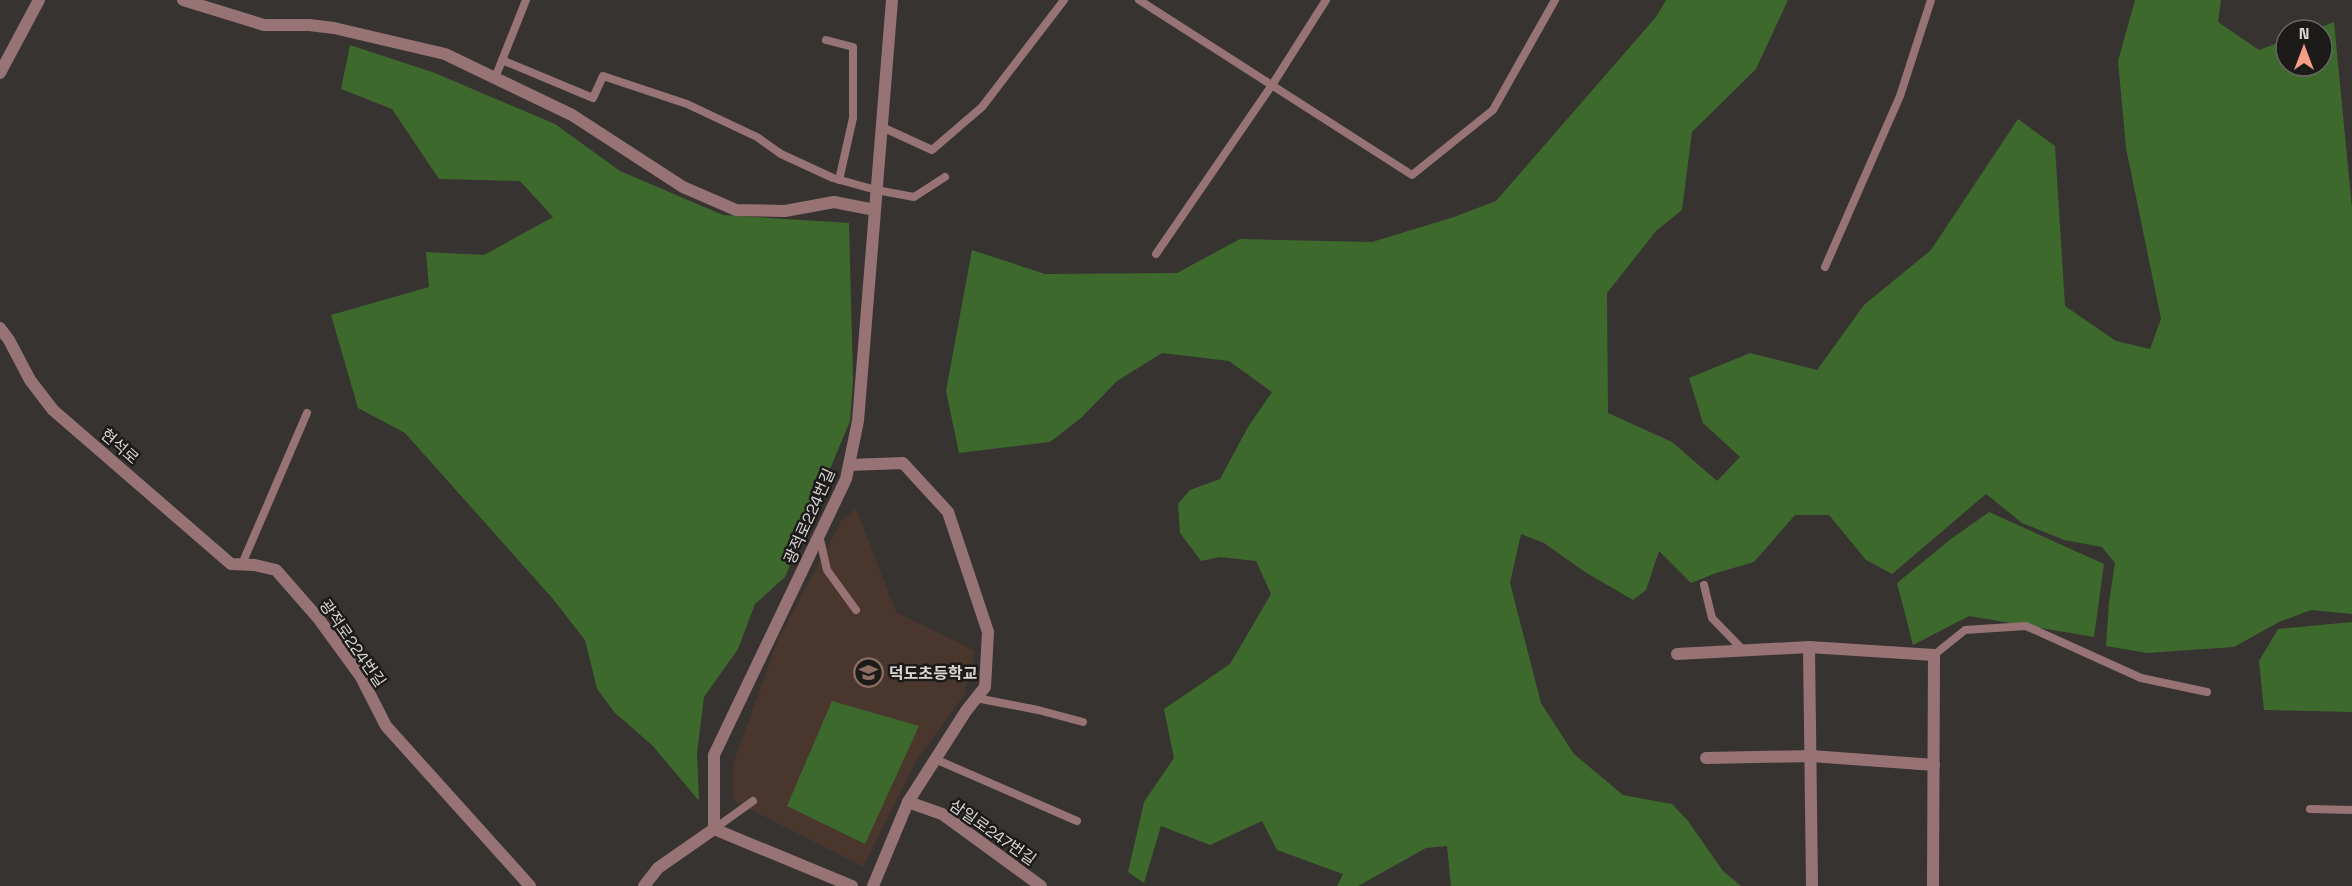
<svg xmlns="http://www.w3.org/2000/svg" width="2352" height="886" font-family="'Space Grotesk','Noto Sans KR',sans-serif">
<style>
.education{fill:#49372e}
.green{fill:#3e692d}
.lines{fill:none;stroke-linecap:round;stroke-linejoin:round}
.service{stroke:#987376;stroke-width:8}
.minor{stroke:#987376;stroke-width:12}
.tertiary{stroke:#987376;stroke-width:12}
.labels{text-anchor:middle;stroke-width:5;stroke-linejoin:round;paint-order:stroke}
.street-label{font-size:16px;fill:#d9d6d5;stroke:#1d1b1a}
.poi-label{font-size:16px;font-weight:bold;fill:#d9d6d5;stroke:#1d1b1a;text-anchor:start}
</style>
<rect width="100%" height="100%" fill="#373331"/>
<path class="education" d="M856,508L896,612L975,651L964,695L917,760L863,867L736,802L733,794L734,761L777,642L841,521Z"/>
<g class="green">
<path d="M1666,0H1788L1756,69L1692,132L1682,210L1656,231L1607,293L1608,413L1672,442L1717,481L1740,457L1703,423L1689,378L1750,353L1817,370L1864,305L1931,250L2018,119L2055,146L2065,306L2116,341L2150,349L2161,319L2126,148L2118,61L2135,0H2221L2218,22L2259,50L2286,40V66H2322V30H2313L2334,22L2352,208V614L2311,610L2279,622L2234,647L2147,653L2106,646L2109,602L2115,563L2102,547L2064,540L2022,523L1986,494L1892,574L1866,560L1829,515H1795L1754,562L1716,573L1691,583L1659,551L1646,590L1633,600L1585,572L1544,543L1521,534L1510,583L1541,703L1574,754L1623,795L1672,804L1688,821L1723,871L1741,886H1451L1447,846L1426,848L1358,886H1337L1343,874L1277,850L1262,821L1210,845L1161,826L1144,883L1128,872L1144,802L1174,758L1164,709L1230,664L1271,594L1256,561L1220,557L1201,561L1180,533L1178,504L1190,490L1220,479L1248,427L1272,392L1229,361L1162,353L1117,381L1081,418L1050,442L959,453L946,391L972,250L1045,274L1177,273L1240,239L1372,242L1454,217L1496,201L1656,17Z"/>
<path d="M350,45L435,73L555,124L620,171L723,215L849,223L853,380L850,421L785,577L755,604L738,649L704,697L697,753L699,801L653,746L614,712L597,689L585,640L553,599L405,433L358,408L331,315L429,287L426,252L484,255L553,217L520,181L439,179L392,109L341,89Z"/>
<path d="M1989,512L2104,564L2094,637L1969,616L1913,645L1897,583L1951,539Z"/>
<path d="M2352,622V712L2264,710L2259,661L2278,629Z"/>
<path d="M832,701L919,726L865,844L787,806Z"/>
</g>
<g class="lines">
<g class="service">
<path d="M1139,0L1412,175L1493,110L1555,0"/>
<path d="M826,40L853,47V118L839,180"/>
<path d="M502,60L593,98L603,76L687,104L757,137L781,154L833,178L876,190L914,197L945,177"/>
<path d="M495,78L526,0"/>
<path d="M882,127L932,150L982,107L1064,0"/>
<path d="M1156,254L1272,85L1326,0"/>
<path d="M1825,267L1900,96L1931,0"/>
<path d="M819,535L827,570L856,610"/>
<path d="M242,564L307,413"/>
<path d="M1704,585L1712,618L1744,651"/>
<path d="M1934,655L1965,630L2026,626L2141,678L2207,692"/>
<path d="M976,698L1038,710L1083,722"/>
<path d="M935,759L1077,821"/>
<path d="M2310,809L2352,810"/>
<path d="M714,829L753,801"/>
</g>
<g class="minor">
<path d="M183,0L264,25H309L334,28L445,54L572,115L683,187L736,210L785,211L834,202L875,210"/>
<path d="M0,328L9,340L30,380L53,410L231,564L255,565L276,570L318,618L361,677L386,726L530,886"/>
<path d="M849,465L903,463L948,512L988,632L985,687L966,711L908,802"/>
<path d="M1809,647L1812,886"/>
<path d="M1677,654L1809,647L1934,655L1933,886"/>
<path d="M1706,758L1811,756L1934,765"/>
<path d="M714,829L852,886"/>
<path d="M644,886L658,868L714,829V755L846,479L858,421L892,0"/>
<path d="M873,886L908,802L942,814L1041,886"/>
</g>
<path class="tertiary" d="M0,73L39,0"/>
</g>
<defs>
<symbol id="school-ring" viewBox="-11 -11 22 22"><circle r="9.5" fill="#1d1b1a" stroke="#8d6e63" stroke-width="1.5"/><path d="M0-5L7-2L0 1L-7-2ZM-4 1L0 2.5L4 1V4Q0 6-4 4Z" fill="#8d6e63"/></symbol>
</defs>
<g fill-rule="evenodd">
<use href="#school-ring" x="852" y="656" width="33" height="33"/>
</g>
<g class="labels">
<g class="street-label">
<text transform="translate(120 446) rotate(41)" y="6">현석로</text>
<text transform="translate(809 516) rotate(-66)" y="6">광적로224번길</text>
<text transform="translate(353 643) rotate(55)" y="6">광적로224번길</text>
<text transform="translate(993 832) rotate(35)" y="6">삼일로247번길</text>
</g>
<g class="poi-label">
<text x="889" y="679">덕도초등학교</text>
</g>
</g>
<g transform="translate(2304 48)"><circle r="28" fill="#1d1b1a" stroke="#686665" stroke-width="1.5"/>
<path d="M0-4.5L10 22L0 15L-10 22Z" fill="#f49e88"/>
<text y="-9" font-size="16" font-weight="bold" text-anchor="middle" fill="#d9d6d5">N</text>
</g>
</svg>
